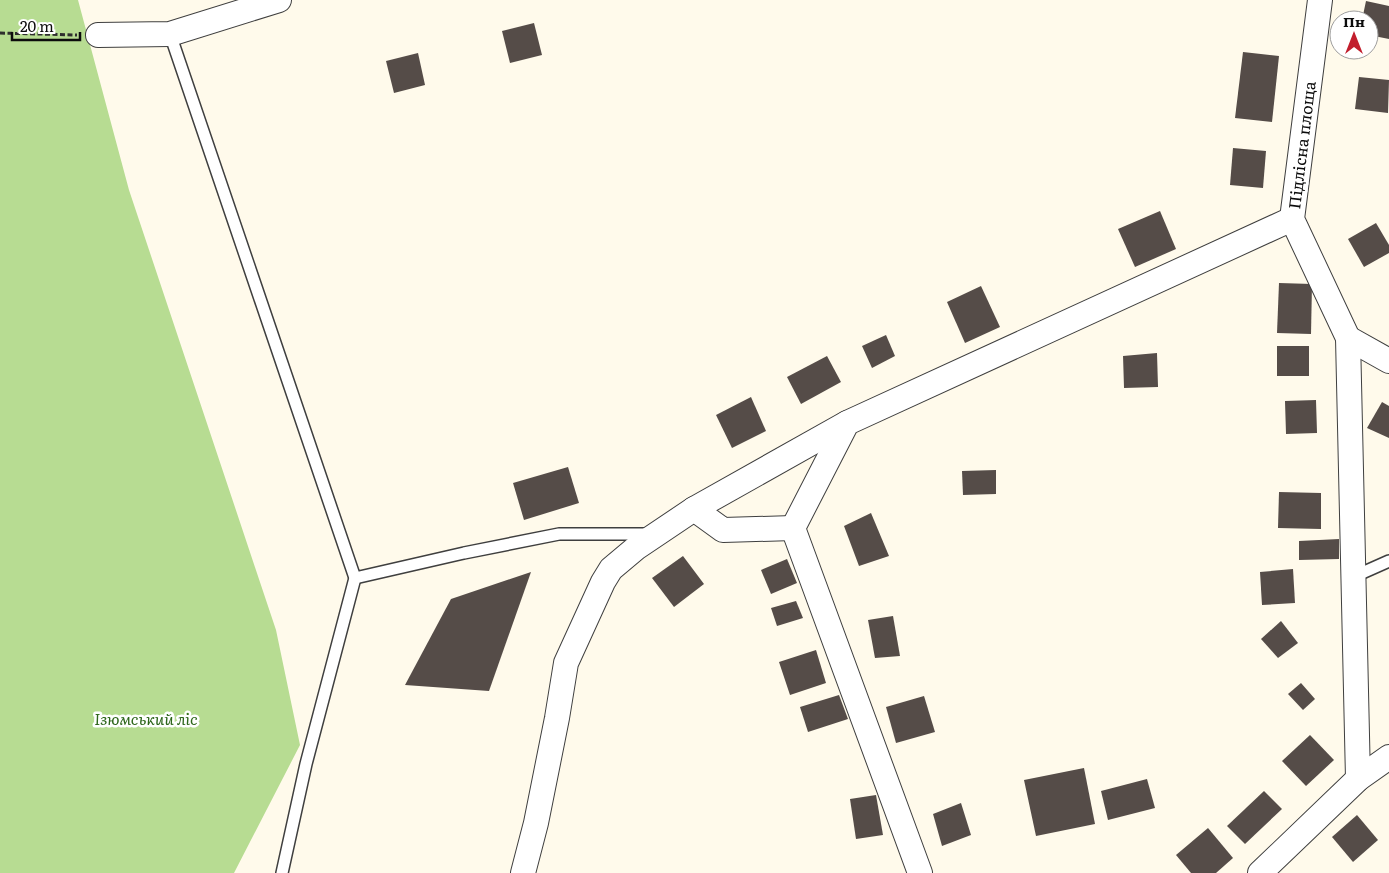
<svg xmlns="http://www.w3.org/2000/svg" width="1389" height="873" font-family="Literata,serif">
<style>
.forest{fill:#b7dc92}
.building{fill:#554c48}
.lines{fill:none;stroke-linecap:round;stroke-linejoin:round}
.service-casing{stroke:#3f3f3f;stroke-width:14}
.minor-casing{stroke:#3f3f3f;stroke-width:26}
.path{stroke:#2e2e2e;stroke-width:3;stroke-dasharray:5 2.5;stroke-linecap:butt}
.service{stroke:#fff;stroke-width:11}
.minor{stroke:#fff;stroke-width:24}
.labels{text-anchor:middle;stroke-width:5;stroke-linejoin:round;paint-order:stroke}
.street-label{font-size:16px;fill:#0c0c0c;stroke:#fff}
.park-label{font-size:16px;font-style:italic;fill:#2d661a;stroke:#fff}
</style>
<rect width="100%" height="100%" fill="#fffaeb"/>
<path class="forest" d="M0,0H78L129,190L276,630L300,745L234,873H0Z"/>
<g class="building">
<path d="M1366,1L1389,6V39L1369,35V20H1362Z"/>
<path d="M534,23L542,55L510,63L502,31Z"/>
<path d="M1243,52L1279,56L1272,122L1235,118Z"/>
<path d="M418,53L425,85L394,93L386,61Z"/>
<path d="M1359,77L1389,80L1388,113L1355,109Z"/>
<path d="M1233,148L1266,151L1263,188L1230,185Z"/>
<path d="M1160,211L1176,249L1135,267L1118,229Z"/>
<path d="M1376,223L1389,245V253L1364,267L1348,239Z"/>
<path d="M1279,283L1312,284L1311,334L1277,333Z"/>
<path d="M981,286L1000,327L965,343L947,302Z"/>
<path d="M886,335L895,356L872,368L862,346Z"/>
<rect x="1277" y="346" width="32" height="30"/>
<path d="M1157,353L1158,387L1124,388L1123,356Z"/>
<path d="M827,356L841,382L801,404L787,377Z"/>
<path d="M751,397L766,431L732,448L716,415Z"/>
<path d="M1316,400L1317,433L1286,434L1285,401Z"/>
<path d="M1382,402L1389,406V438L1367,428Z"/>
<path d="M568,467L579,503L524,520L513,483Z"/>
<path d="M996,470V494L963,495L962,471Z"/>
<path d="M1279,492L1321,493V529L1278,528Z"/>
<path d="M871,513L889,556L859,566L844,526Z"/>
<path d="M1339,539V559L1299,560V541Z"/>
<path d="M683,556L704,584L674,607L652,578Z"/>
<path d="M787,559L797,583L771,594L761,570Z"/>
<path d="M1293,569L1295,603L1262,605L1260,572Z"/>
<path d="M531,572L489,691L405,685L451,599Z"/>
<path d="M796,601L803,618L777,626L771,608Z"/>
<path d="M893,616L900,656L875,658L868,620Z"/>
<path d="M1281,621L1298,643L1278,658L1261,639Z"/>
<path d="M816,650L826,683L790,695L779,662Z"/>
<path d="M1301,683L1315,699L1303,710L1288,694Z"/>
<path d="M839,695L848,719L808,732L800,707Z"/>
<path d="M924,696L935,732L896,743L886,707Z"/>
<path d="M1310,735L1334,760L1306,786L1282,761Z"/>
<path d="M1084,768L1095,824L1036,836L1024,780Z"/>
<path d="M1147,779L1155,808L1108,820L1101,791Z"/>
<path d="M1264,791L1282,809L1245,844L1227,826Z"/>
<path d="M876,795L883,835L856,839L850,799Z"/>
<path d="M961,803L971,835L942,846L933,814Z"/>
<path d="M1357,815L1378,840L1353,862L1332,837Z"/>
<path d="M1208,828L1233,858L1216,873H1191L1176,855Z"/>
</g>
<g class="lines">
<defs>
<g id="service">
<path d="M170,34L355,578L464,553L559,534H651"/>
<path d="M1353,577L1389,561"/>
<path d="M282,873L306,764L355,578"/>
</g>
<g id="minor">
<path d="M1320,0L1292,219L1348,338L1358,779"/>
<path d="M98,35L170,34L279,0"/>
<path d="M1348,338L1389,361"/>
<path d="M694,509L847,423"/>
<path d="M523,873L536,823L557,718L566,663L603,582L611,569L636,548L694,509L723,530L793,528"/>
<path d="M920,873L793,528L847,423L1292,219"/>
<path d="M1260,873L1358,779L1389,757"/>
</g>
</defs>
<use href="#service" class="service-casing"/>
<use href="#minor" class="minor-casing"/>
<path class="path" d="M0,33L77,35"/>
<use href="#service" class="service"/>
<use href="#minor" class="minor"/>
</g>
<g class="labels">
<g class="street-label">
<text transform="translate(1302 145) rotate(-83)" y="6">Підлісна площа</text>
</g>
<g class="park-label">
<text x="146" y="725">Ізюмський ліс</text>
</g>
</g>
<g transform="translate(1354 35)"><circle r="24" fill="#ffffff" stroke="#9e9e9e"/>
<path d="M0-4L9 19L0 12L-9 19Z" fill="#c21e2d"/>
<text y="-8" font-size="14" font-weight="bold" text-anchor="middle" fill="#0c0c0c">Пн</text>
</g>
<path d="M12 32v8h68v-8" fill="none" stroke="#0c0c0c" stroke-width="2.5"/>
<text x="20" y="32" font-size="15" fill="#0c0c0c" stroke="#ffffff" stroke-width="4" paint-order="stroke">20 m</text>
</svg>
